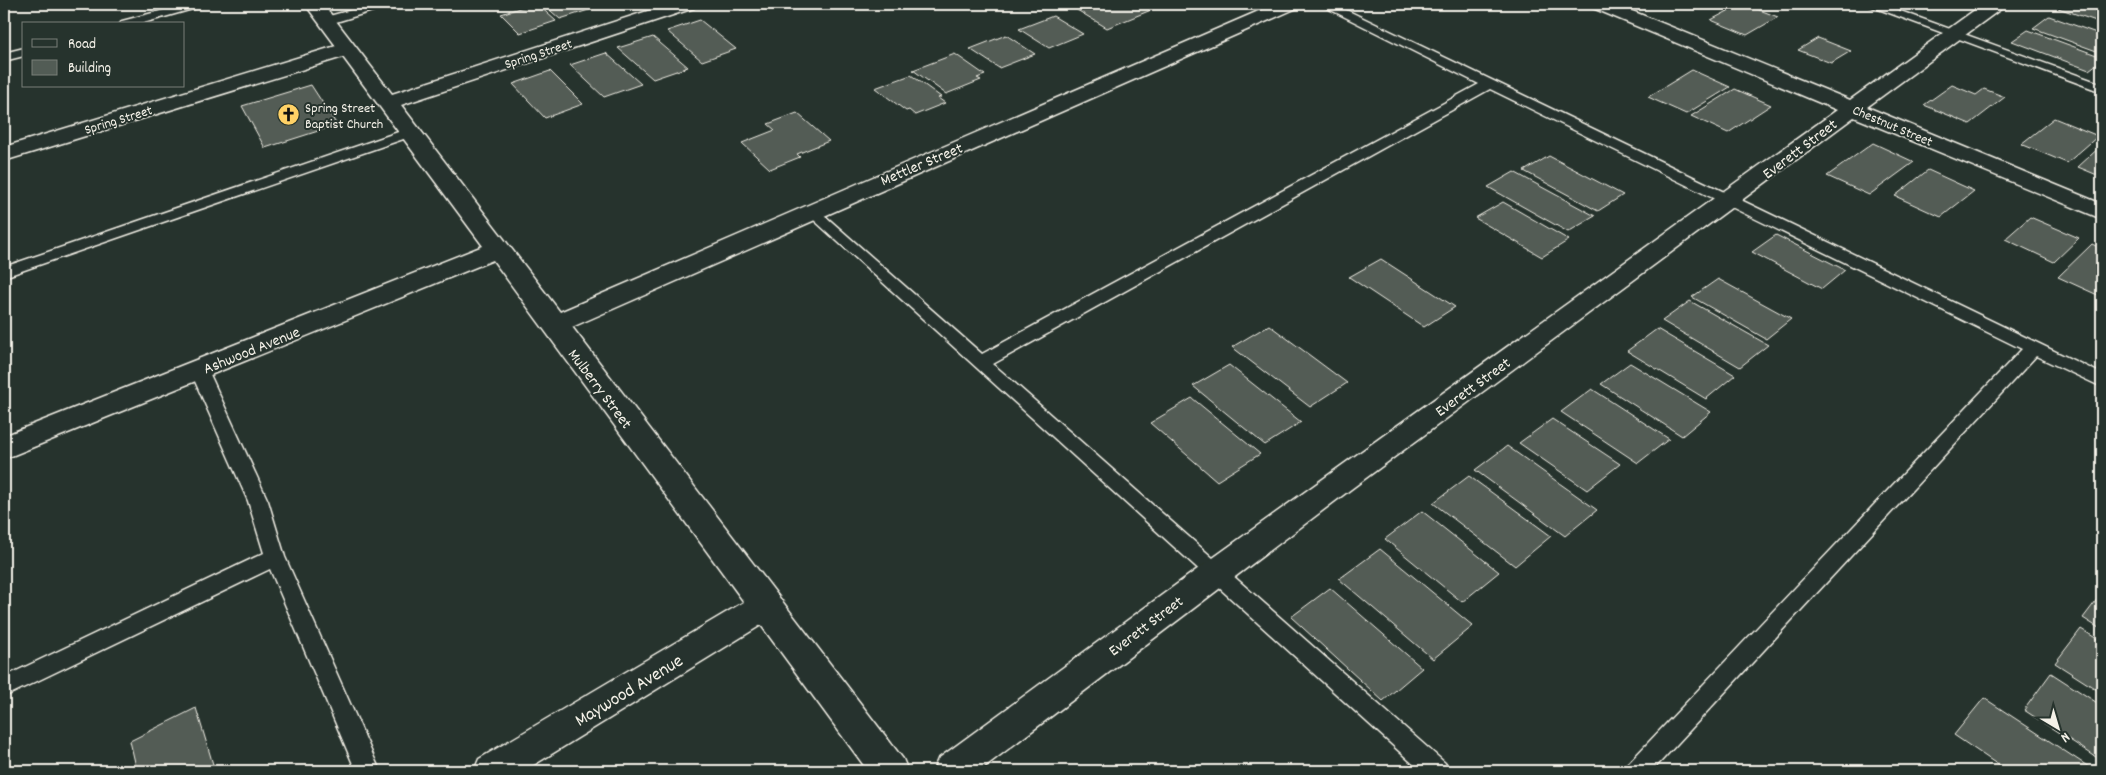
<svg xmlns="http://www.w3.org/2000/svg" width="2106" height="775" font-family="Dekko,sans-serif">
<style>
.building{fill:#525c55;stroke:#f4f1e8}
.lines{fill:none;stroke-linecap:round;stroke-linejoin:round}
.lane-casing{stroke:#f4f1e8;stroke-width:3}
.street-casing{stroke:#f4f1e8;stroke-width:3}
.lane{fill:#26332d;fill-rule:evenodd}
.street{fill:#26332d;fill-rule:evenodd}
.labels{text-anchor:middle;stroke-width:4;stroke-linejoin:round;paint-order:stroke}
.far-street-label{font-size:14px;fill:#f4f1e8;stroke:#26332d}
.far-poi-label{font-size:14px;fill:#f4f1e8;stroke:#26332d;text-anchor:start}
.street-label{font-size:16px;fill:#f4f1e8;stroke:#26332d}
.near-street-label{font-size:19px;fill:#f4f1e8;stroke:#26332d}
</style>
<rect width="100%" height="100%" fill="#26332d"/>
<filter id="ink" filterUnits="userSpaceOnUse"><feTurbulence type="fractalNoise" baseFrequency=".02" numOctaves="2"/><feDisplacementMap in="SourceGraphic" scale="10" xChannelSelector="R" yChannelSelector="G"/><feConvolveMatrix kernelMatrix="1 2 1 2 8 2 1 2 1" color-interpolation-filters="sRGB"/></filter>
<g filter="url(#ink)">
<g class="building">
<path d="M532,4H537L556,21L520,33L501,14Z"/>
<path d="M543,4H589L595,8L560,19Z"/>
<path d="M1093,4H1140L1151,10L1107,28L1077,10Z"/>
<path d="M1741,4H1744L1778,17L1747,35L1711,20Z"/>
<path d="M2064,4H2084L2102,10V23L2058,8Z"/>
<path d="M1053,16L1083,34L1049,48L1019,29Z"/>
<path d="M2049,16L2102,35V53L2033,28Z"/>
<path d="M700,20L736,49L702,61L667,31Z"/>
<path d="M2028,30L2102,57V60L2089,70L2012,41Z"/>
<path d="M1006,35L1035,54L999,68L970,49Z"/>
<path d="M653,37L688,67L653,79L618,48Z"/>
<path d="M1818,38L1851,51L1831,63L1798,50Z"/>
<path d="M606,53L641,84L604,97L570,65Z"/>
<path d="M955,54L985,75L977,78L981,80L946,94L913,70Z"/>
<path d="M1692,70L1730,87L1686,114L1648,97Z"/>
<path d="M550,71L583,104L545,118L513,84Z"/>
<path d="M911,75L941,97L938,98L945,103L915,115L909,110L906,111L875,88Z"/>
<path d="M311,85L337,125L265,148L242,106Z"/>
<path d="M1952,85L1976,95L1984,89L2005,97L1970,124L1924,105Z"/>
<path d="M1735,89L1771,105L1728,133L1691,116Z"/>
<path d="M797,113L829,141L797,154L800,157L770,169L742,143L775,130L768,124Z"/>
<path d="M2054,118L2098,136L2067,163L2021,144Z"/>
<path d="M1873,143L1914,162L1869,195L1827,176Z"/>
<path d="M2102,145V177L2078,167Z"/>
<path d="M1549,156L1623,195L1598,211L1524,171Z"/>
<path d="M1928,170L1974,191L1941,217L1895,196Z"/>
<path d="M1514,172L1595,216L1568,232L1488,187Z"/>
<path d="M1503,202L1569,240L1542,257L1475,218Z"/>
<path d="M2030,217L2079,238L2054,262L2005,239Z"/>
<path d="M1776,235L1845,270L1822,289L1752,252Z"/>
<path d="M2092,244L2102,249V297L2058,277Z"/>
<path d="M1381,259L1455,307L1424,327L1349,277Z"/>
<path d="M1718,279L1791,319L1766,339L1692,297Z"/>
<path d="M1690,301L1768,345L1740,367L1662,321Z"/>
<path d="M1269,325L1347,383L1310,407L1232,347Z"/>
<path d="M1657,329L1735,375L1706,399L1627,351Z"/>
<path d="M1630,363L1711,412L1682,436L1601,384Z"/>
<path d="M1229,365L1301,422L1265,445L1193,386Z"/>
<path d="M1592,389L1669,439L1638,463L1561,412Z"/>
<path d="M1192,398L1260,454L1217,481L1150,423Z"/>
<path d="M1552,419L1620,464L1587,490L1519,443Z"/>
<path d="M1507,446L1597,510L1565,536L1475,470Z"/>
<path d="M1469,476L1551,536L1515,566L1433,503Z"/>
<path d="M1422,511L1499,572L1462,602L1385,539Z"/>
<path d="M1380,549L1473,626L1433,659L1339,579Z"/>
<path d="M1330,588L1422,668L1383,701L1291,617Z"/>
<path d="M2102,593V630L2083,618Z"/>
<path d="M2081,629L2102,642V693L2055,663Z"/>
<path d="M2051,673L2102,706V761L2024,710Z"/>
<path d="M1984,698L2095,771H2007L1954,735Z"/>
<path d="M196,708L215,771H137L130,741Z"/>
</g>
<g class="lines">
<defs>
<g id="lane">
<path d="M187,4H205L203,6L140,24H120L122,21Z"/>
<path d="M373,4H391L389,6L326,25L320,21L322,18Z"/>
<path d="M1319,4H1334L2102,374V387L2036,356L1652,771H1625L1629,763L2022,349L1490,89L993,364L1445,763L1449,771H1421L804,211L806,208H816L982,354L1479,84Z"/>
<path d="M1865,4H1881L2102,84V92Z"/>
<path d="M24,48V56L4,61V53Z"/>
<path d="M410,128L415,129L417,132L415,135L4,277V267Z"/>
<path d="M199,364L205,366L208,370L268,501L285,557L380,771H356L270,569L4,697V677L264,553L248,501L190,370L193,366Z"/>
</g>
<g id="street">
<path d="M305,4H323L392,94L669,4H696L694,8L401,105L560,312L1275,4H1299L1297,8L572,327L903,759L908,771H868L761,625L524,771H474L479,759L744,602L493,260L4,459V436L483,246L343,57L4,161V147L336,46Z"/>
<path d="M1591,4H1615L1850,100L1983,4H2004L2002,8L1867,107L2102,204V219L1854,117L1351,489L979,771H933L938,759L1199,568L1837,110L1593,8Z"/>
</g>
</defs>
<use href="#lane" class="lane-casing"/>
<use href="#street" class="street-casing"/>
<use href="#lane" class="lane"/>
<use href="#street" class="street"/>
</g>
</g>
<defs>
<symbol id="church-disc" viewBox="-11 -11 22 22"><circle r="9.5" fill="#ffd166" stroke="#26332d"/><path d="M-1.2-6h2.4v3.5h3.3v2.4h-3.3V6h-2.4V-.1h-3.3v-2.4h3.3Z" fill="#111"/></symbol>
</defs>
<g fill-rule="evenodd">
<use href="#church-disc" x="276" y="102" width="25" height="25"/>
</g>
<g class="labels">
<g class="far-street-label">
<text transform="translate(538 53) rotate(-18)" y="5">Spring Street</text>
<text transform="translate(118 119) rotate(-17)" y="5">Spring Street</text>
<text transform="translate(1893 125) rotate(23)" y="5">Chestnut Street</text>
</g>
<g class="far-poi-label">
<text x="305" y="112">Spring Street<tspan x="305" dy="16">Baptist Church</tspan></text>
</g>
<g class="street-label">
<text transform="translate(1799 148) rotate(-37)" y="6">Everett Street</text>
<text transform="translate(921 163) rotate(-23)" y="6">Mettler Street</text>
<text transform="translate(251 349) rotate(-22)" y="6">Ashwood Avenue</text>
<text transform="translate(1472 386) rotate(-36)" y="6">Everett Street</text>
<text transform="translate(601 388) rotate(53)" y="6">Mulberry Street</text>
<text transform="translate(1145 625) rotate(-37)" y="6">Everett Street</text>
</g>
<g class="near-street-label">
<text transform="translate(628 689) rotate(-31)" y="7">Maywood Avenue</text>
</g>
</g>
<rect width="2106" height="775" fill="none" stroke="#26332d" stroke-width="20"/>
<rect x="10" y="10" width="2086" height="755" fill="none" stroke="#f4f1e8" stroke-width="2" filter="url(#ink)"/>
<rect x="22" y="22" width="162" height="65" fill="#26332d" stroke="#787f78"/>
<rect x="32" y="39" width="25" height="8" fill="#26332d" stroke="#787f78"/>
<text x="68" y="48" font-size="15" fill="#f4f1e8">Road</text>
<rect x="32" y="60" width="25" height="15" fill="#525c55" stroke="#787f78"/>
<text x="68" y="72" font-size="15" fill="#f4f1e8">Building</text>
<g transform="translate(2058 728) rotate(142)" stroke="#26332d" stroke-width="4" paint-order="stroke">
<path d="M0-4L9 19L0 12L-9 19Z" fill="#f4f1e8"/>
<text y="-8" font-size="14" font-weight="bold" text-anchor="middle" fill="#f4f1e8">N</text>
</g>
</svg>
